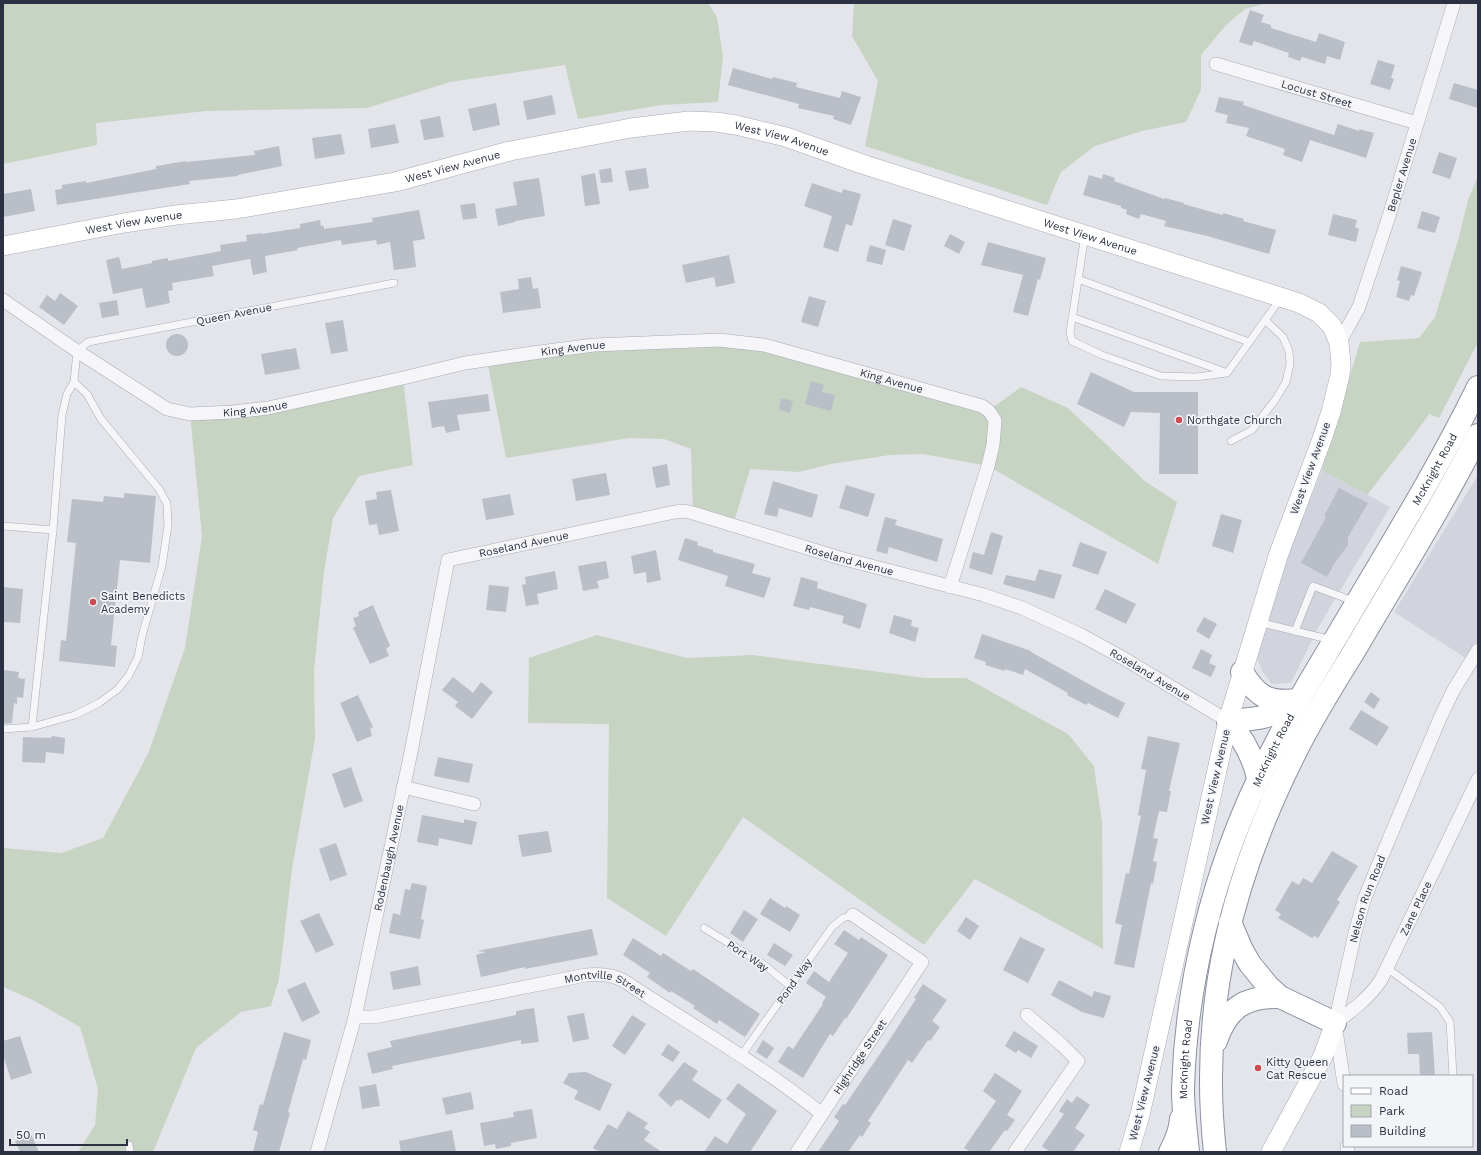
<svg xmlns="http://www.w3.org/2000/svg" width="1481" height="1155" font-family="'Work Sans',sans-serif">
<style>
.built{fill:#d1d4dc}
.green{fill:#c7d4c4}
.building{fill:#babec7}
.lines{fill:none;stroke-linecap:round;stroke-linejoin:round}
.lane-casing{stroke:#a8abb5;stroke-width:8}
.street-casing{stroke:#a8abb5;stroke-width:14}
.secondary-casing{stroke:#a8abb5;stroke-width:20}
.highway-casing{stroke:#8b91a1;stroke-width:24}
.lane{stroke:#f6f6f9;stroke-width:7}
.street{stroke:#f6f6f9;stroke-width:13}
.secondary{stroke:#fff;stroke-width:19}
.highway{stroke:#fff;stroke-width:22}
.poi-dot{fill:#cb4d53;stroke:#f3f4f8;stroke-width:1.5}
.labels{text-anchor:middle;stroke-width:3.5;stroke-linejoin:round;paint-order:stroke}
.street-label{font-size:11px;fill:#2b3142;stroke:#f3f4f8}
.poi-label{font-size:11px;fill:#2b3142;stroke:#f3f4f8;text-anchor:start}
</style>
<rect width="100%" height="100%" fill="#e3e5eb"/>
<g class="built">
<path d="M1322,470L1390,507L1318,628L1291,683L1272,684L1262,671L1256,656L1292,545Z"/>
<path d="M1478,475V660L1475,664L1394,612Z"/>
</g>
<g class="green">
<path d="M3,3H708L717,17L723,56L718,102L661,105L578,119L565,65L450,82L367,108L206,111L96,123L97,145L3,164Z"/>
<path d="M854,3H1268L1245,9L1226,25L1201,55V90L1186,122L1142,131L1095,146L1061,172L1047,205L865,146L878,81L852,36Z"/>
<path d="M1478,176V342L1439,418L1429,414L1420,427L1367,495L1322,470L1360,342L1419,338L1435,317L1459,237L1468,200Z"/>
<path d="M764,345L989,410L1021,387L1068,408L1146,482L1177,502L1158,564L988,466L923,454L890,455L831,464L799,472L750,469L733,525L693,513L691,449L664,439L629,438L506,458L487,360L540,352Z"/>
<path d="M403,378L413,465L359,476L333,518L324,572L314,671L315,739L292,869L279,979L271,1006L241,1012L196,1048L153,1152H78L95,1125L98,1089L80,1027L33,1000L3,987V848L61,853L103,838L148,754L185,648L202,536L190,414L233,412Z"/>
<path d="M597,635L687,658L753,655L925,678H966L1068,734L1094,766L1102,823L1103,949L975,879L924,945L743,817L666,936L607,898L609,724L528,723L529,658Z"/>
</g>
<g class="building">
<path d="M1250,10L1264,15L1261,22L1271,25V28L1316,42L1319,33L1345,42L1340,60L1327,56L1325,64L1302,57L1300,61L1288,57L1289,53L1254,41L1252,46L1239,42Z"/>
<path d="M1378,60L1395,65L1391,78L1394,79L1390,90L1370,84Z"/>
<path d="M733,68L772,79L773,77L797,83L796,87L840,98L842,91L861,97L851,125L833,119L834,116L798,108L799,104L728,85Z"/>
<path d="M1454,83L1478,90V108L1449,99Z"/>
<path d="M552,95L556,114L527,120L523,101Z"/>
<path d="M1219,97L1244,102L1243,105L1334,135L1338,124L1359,131V129L1374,133L1366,158L1310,140L1302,162L1283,155L1285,149L1246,136L1249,128L1226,123L1228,115L1215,112Z"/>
<path d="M496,103L500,125L473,131L468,109Z"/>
<path d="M440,116L444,137L424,140L420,120Z"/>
<path d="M395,124L399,143L371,148L368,129Z"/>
<path d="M341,134L345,154L315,159L312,138Z"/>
<path d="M279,146L282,166L238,175V176L189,181L190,184L57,205L55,190L62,189V185L86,181V183L156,169V166L186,161V162L255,155L254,151Z"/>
<path d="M1439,152L1457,158L1450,179L1432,173Z"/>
<path d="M611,168L613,182L601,183L599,170Z"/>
<path d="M646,168L649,188L629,191L625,171Z"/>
<path d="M595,173L600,204L585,206L581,176Z"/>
<path d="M1103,174L1115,178L1114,181L1164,199L1165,198L1184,203L1183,204L1223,215V213L1244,219L1243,221L1276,230L1269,254L1207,236L1164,226L1166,221L1141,214L1139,219L1126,214L1127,210L1121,208V206L1083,195L1089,175L1102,179Z"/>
<path d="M539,178L545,216L515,221V222L498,226L495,209L517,205L513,182Z"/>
<path d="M812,183L842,193L843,189L861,194L852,226L846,224L838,252L823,247L832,216L804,206Z"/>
<path d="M31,189L35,211L3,217V194Z"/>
<path d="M475,203L477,218L463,220L460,205Z"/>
<path d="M419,210L425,239L413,241L416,267L394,270L390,242L377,245L376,240L342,245L341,240L297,248L298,250L265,256L267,272L253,275L250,259L212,266L214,276L172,283L173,290L168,291L170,303L146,308L142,288L113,294L106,260L119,257L122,269L152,263V261L168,258V261L221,251L220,245L247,241L246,235L261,233V234L300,228V224L320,220L321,226H324V229L373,222L372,218Z"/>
<path d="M1422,211L1440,217L1435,233L1417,228Z"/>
<path d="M1333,214L1357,220L1355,227L1359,229L1356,242L1328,235Z"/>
<path d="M893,219L912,225L904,251L885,245Z"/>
<path d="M950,234L965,242L959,254L944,246Z"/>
<path d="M988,242L1046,258L1040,280L1038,279L1028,316L1013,312L1023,275L981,265Z"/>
<path d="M870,245L886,250L882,265L866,261Z"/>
<path d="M729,255L735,283L716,287L714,277L686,283L682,265Z"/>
<path d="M1401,266L1422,272L1414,296L1411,295L1409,301L1396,297L1400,281L1397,280Z"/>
<path d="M531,277L533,289L538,288L541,308L503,313L500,292L519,289L518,279Z"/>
<path d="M60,293L78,306L64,325L39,307L47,295L55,301Z"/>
<path d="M809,296L826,301L818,327L801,322Z"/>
<path d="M117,300L119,315L102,318L99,303Z"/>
<path d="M343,320L348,351L331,354L325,323Z"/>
<circle cx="177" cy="345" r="11"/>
<path d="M296,348L300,369L265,375L261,354Z"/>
<path d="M1091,372L1134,392H1198V474H1159L1160,413L1131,412L1124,427L1077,404Z"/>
<path d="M811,381L824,385L822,392L835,395L831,411L805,404Z"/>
<path d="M488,394L490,411L457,415L460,430L446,433L444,426L432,428L428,402Z"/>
<path d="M781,398L793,401L790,413L779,410Z"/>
<path d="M667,464L670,485L656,488L652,467Z"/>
<path d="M606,473L610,495L576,501L572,479Z"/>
<path d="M773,481L818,495L812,518L779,508L777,517L764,514Z"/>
<path d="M846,485L875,494L868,517L839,508Z"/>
<path d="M1339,488L1368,503L1348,537V545L1334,564L1327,577L1301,563L1326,517L1324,516Z"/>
<path d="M391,490L399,531L379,535L377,524L369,525L365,501L377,499L376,492Z"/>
<path d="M124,493L156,496L150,563L120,560L111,645L117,646L115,667L59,661L61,640L66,641L76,543L67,542L72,499L103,502L104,496L124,498Z"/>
<path d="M510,494L514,515L486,520L482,499Z"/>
<path d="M1221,514L1242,520L1233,553L1212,546Z"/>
<path d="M885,517L897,520L895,525L943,539L937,562L889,547L887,554L876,551Z"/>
<path d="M991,532L1003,536L992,575L969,568L973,552L984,555Z"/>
<path d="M685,538L698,542L697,545L713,550V552L755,564L752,573L771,578L764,598L725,586L728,576L678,560Z"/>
<path d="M1080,542L1107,552L1098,575L1072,566Z"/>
<path d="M656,550L661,580L647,583L646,572L634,574L631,556Z"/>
<path d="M606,561L609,578L597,581L599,588L583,591L578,566Z"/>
<path d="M1039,569L1062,575L1054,599L1003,584L1006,575L1035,581Z"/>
<path d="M555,571L558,589L537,594L539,604L526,606L522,585L526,584L525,577Z"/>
<path d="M801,577L818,582L817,588L867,604L860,629L842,623L844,616L810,607L809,610L793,606Z"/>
<path d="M489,585L509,587L506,612L486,610Z"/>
<path d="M3,587L23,589L20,623L3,622Z"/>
<path d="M1105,589L1136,604L1126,624L1095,609Z"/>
<path d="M373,605L390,646L386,649L389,656L370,664L353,628L356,626L353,618L359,616L358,612Z"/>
<path d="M894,615L912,620L911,626L919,628L915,642L889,633Z"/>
<path d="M1204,617L1217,624L1209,639L1196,631Z"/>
<path d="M982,634L1031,651V652L1105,693L1125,703L1118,718L1088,703L1086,705L1067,695L1068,693L1025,669L1023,675L1005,669V671L985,665L986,662L974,658Z"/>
<path d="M1201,649L1212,655L1209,663L1216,666L1211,677L1192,668Z"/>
<path d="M3,670L19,672L18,678L25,679L23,698L17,697V704L14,703L12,723L3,724Z"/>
<path d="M453,677L473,693L481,682L493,692L472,719L455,706L458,702L442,690Z"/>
<path d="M1371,692L1380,699L1374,709L1364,702Z"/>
<path d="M358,695L373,727L370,729L372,736L357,742L340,703Z"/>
<path d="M1361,710L1389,727L1377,746L1349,729Z"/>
<path d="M52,736L65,738L64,754L46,752L45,763L22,762L23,737L51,738Z"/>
<path d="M1148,736L1180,743L1169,791H1171L1167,812L1159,811L1153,838L1158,839L1153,861L1157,862L1153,884L1151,883L1134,968L1114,964L1122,925L1115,923L1126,873L1129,874L1141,816L1138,815L1146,770L1141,769Z"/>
<path d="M438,757L473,764L469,783L434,776Z"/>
<path d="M351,767L363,801L344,808L332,774Z"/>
<path d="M422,815L464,823V819L477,822L472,845L439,838L438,846L417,842Z"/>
<path d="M548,831L552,852L522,857L518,835Z"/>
<path d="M336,843L347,875L330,881L319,849Z"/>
<path d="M1332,851L1358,866L1337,900L1340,902L1318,938L1314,936L1312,938L1278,918L1281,914L1275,910L1292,881L1299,885L1303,878L1312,883Z"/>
<path d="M412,883L427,886L421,919L424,920L420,939L389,933L393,913L400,915L405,889L410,890Z"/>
<path d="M770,898L785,908L786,906L800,915L790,932L760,914Z"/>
<path d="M744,910L758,919L743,942L730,933Z"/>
<path d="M319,913L334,945L316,953L300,921Z"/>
<path d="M966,917L979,926L970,940L957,931Z"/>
<path d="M592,929L598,955L525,969V967L481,977L476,955L486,952L477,951Z"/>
<path d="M844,930L859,940L861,937L888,955L846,1019L845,1018L833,1036L830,1034L803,1078L778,1062L788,1046L793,1049L823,1004L822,1003L826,997L806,983L814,971L829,982L848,953L834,944Z"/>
<path d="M1020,937L1045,949L1028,983L1003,970Z"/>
<path d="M633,938L661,956L663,953L691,971L693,969L760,1014L745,1037L719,1020L717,1024L693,1008L695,1006L671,991L670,993L647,977L650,973L623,955Z"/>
<path d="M774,943L793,955L785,966L767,955Z"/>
<path d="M418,966L421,985L393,990L390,972Z"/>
<path d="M1059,980L1092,997L1094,991L1111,996L1104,1018L1082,1012L1051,995Z"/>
<path d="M305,982L320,1013L302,1022L287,990Z"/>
<path d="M923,984L947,1000L932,1021L940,1027L930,1041L928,1040L912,1063L908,1060L868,1121L871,1123L862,1137L860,1135L848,1152H818L839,1121L834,1117L843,1104L845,1105L886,1045L916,999L914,998Z"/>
<path d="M534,1008L539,1042L521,1044V1040L392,1066L393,1069L372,1074L367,1053L392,1047L390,1041L516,1015V1011Z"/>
<path d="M584,1013L589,1039L573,1042L567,1016Z"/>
<path d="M632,1015L646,1024L625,1055L612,1046Z"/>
<path d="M1014,1031L1038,1046L1031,1058L1018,1050L1016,1053L1005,1046Z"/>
<path d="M284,1032L311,1040L306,1060L303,1059L288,1112L290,1113L279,1152H253L258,1132L253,1130L260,1104L263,1105Z"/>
<path d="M1432,1032L1435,1076H1420L1419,1054H1408L1407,1033Z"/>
<path d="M20,1036L32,1073L11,1080L3,1055V1041Z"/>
<path d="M763,1040L774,1048L767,1059L756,1052Z"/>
<path d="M668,1044L680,1052L673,1062L661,1055Z"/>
<path d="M684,1062L698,1071L692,1080L722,1100L709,1119L680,1099L679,1101L677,1100L671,1107L658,1095Z"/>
<path d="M586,1072L612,1084L600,1111L574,1099L578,1091L563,1083L569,1073Z"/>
<path d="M995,1073L1022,1091L1007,1115L1015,1120L1007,1131L1005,1130L989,1152H971L964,1148L996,1101L983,1091Z"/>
<path d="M738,1083L777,1111L750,1152H704L715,1136L727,1144L746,1114L726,1099Z"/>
<path d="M376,1084L380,1106L362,1109L359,1087Z"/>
<path d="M471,1092L474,1109L446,1115L442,1098Z"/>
<path d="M1077,1096L1090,1105L1075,1128L1085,1135L1073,1152H1050L1042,1146L1064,1114L1059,1111L1067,1099L1072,1103Z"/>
<path d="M532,1109L537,1138L511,1143V1146L496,1149L495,1144L484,1146L480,1123L514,1117L513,1112Z"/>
<path d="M628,1111L648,1123L644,1128L650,1132L644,1140L662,1152H600L593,1148L608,1124L617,1129Z"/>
<path d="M452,1130L456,1152H401L399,1141Z"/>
<path d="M31,1134L39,1152H20L15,1141Z"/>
</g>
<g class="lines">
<defs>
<g id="lane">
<path d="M1085,235L1070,332L1072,341L1102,355L1161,376L1196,377L1227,373L1281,298"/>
<path d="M1078,279L1249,342"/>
<path d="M1072,317L1225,372"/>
<path d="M1231,441L1252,430L1275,400L1286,382L1290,364L1289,351L1283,337L1265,320"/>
<path d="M3,526L53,530"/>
<path d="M1258,622L1332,640"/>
<path d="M1295,631L1313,586L1356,602"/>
<path d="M32,727L53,530L62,415L67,394L74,382L77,351L88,342L394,283"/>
<path d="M3,729L32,727L75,715L99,703L118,689L129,675L138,657L142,636L162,566L168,525L167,504L159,489L101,419L87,394L74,382"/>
<path d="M704,928L763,964L790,986"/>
<path d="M1387,968L1440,1007L1450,1022L1453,1076"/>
<path d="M741,1056L832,927L843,918L853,915"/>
<path d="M129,1145L130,1152"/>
</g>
<g id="street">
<path id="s1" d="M1216,64L1417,123"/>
<path id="s2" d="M3,300L77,351L167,409L190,414L233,412L268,408L403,378L465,363L540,352L594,345L719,340L764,345L982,406L989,411L995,420L993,445L988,466L950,587"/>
<path id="s3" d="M1339,343L1359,307L1389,216L1454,3"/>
<path d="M403,787L474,804"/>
<path id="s4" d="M355,1017H374L586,975C605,973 619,976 633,987C697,1028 763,1067 822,1114"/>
<path id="s5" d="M1335,1023C1353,1010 1369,998 1381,980L1478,779"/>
<path id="s6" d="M1344,1084L1335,1023L1355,933L1364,900L1381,858L1440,718L1453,691L1478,650"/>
<path d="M1347,1146L1348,1152"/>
<path id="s7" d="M317,1152L355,1017L411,752L448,560L675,512L684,511L693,513L840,558L984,595L1022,608L1081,635L1123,658L1228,721"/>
<path id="s8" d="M797,1152L922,962L853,915"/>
<path d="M1015,1152L1078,1061L1062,1045L1027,1015"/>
</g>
<g id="secondary">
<path id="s9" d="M3,246L124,223L176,215L236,209L395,182L510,151L631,128L689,121L716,122L736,125L786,137L862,164L1299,303L1319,313L1332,326L1339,343L1341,363L1340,375L1331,412L1322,439L1278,556L1228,721L1140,1115L1129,1152"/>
<path d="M1271,1152L1323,1056L1335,1023"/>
</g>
<g id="highway">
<path d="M1242,672C1258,698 1268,703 1299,700"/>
<path d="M1228,721C1258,719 1273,718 1299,700"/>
<path d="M1228,721C1243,738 1253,756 1258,778"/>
<path d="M1230,922L1242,950L1250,964L1268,986L1280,997L1335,1023"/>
<path d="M1216,1041C1227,1008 1245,996 1280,997"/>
<path d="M1170,1152C1176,1141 1180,1131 1181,1119"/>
<path id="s10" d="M1188,1152C1186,1131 1183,1110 1183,1089C1186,982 1213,875 1259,778C1282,727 1311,679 1340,631C1387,551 1437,471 1478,387"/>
<path d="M1215,1152C1199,1007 1231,880 1296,751C1313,717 1333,685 1353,653C1395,581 1440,510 1478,435"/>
</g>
</defs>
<use href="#lane" class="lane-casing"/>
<use href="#street" class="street-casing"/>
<use href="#secondary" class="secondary-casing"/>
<use href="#highway" class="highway-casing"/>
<use href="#lane" class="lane"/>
<use href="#street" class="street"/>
<use href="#secondary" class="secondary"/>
<use href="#highway" class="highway"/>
</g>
<g class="poi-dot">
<circle cx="1179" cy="420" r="4"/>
<circle cx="93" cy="602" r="4"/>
<circle cx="1258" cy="1068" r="4"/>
</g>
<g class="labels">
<g class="street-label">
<text dy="4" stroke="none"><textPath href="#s1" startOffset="105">Locust Street</textPath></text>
<text dy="4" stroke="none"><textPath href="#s9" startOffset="793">West View Avenue</textPath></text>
<text dy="4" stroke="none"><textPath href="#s9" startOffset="457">West View Avenue</textPath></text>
<text dy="4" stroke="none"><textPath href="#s3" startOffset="180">Bepler Avenue</textPath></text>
<text dy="4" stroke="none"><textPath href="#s9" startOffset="133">West View Avenue</textPath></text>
<text dy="4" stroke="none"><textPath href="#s9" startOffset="1117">West View Avenue</textPath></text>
<text transform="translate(234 314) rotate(-11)" y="4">Queen Avenue</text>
<text dy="4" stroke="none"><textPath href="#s2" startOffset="610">King Avenue</textPath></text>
<text dy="4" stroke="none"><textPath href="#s2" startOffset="934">King Avenue</textPath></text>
<text dy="4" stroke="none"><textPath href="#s2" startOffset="286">King Avenue</textPath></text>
<text transform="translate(1310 468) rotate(-70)" y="4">West View Avenue</text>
<text dy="4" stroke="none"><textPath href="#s10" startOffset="741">McKnight Road</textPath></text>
<text dy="4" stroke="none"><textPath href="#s7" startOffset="684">Roseland Avenue</textPath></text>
<text dy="4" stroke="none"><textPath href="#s7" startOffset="1020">Roseland Avenue</textPath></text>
<text dy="4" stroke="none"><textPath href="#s7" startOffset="1344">Roseland Avenue</textPath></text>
<text dy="4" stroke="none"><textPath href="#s10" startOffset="417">McKnight Road</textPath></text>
<text transform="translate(1215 777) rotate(-77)" y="4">West View Avenue</text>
<text dy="4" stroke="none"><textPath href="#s7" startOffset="303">Rodenbaugh Avenue</textPath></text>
<text dy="4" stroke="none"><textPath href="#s6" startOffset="190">Nelson Run Road</textPath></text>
<text dy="4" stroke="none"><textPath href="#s5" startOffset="143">Zane Place</textPath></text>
<text transform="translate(748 956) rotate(33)" y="4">Port Way</text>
<text transform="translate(794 981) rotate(-55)" y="4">Pond Way</text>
<text dy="4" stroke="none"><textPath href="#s4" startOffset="256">Montville Street</textPath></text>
<text dy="4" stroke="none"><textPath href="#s8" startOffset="114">Highridge Street</textPath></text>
<text dy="4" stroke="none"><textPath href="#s10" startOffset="93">McKnight Road</textPath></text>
<text transform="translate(1144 1093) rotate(-76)" y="4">West View Avenue</text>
</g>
<g class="poi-label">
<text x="1187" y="424">Northgate Church</text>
<text x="101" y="600">Saint Benedicts<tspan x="101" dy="13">Academy</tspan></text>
<text x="1266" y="1066">Kitty Queen<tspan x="1266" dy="13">Cat Rescue</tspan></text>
</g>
</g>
<rect width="1481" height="1155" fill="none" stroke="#2b3142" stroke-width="8"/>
<rect x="1343" y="1075" width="130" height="72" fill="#f3f4f8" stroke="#a3a6af"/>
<rect x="1351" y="1088" width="20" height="6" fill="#ffffff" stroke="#a3a6af"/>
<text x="1379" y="1095" font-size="12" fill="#2b3142">Road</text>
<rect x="1351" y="1105" width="20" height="12" fill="#c7d4c4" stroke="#a3a6af"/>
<text x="1379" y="1115" font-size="12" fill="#2b3142">Park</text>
<rect x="1351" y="1125" width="20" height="12" fill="#babec7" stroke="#a3a6af"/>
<text x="1379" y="1135" font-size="12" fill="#2b3142">Building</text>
<path d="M10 1139v6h117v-6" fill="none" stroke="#2b3142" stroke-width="2"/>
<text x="16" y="1139" font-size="12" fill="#2b3142" stroke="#f3f4f8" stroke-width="3" paint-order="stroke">50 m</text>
</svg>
